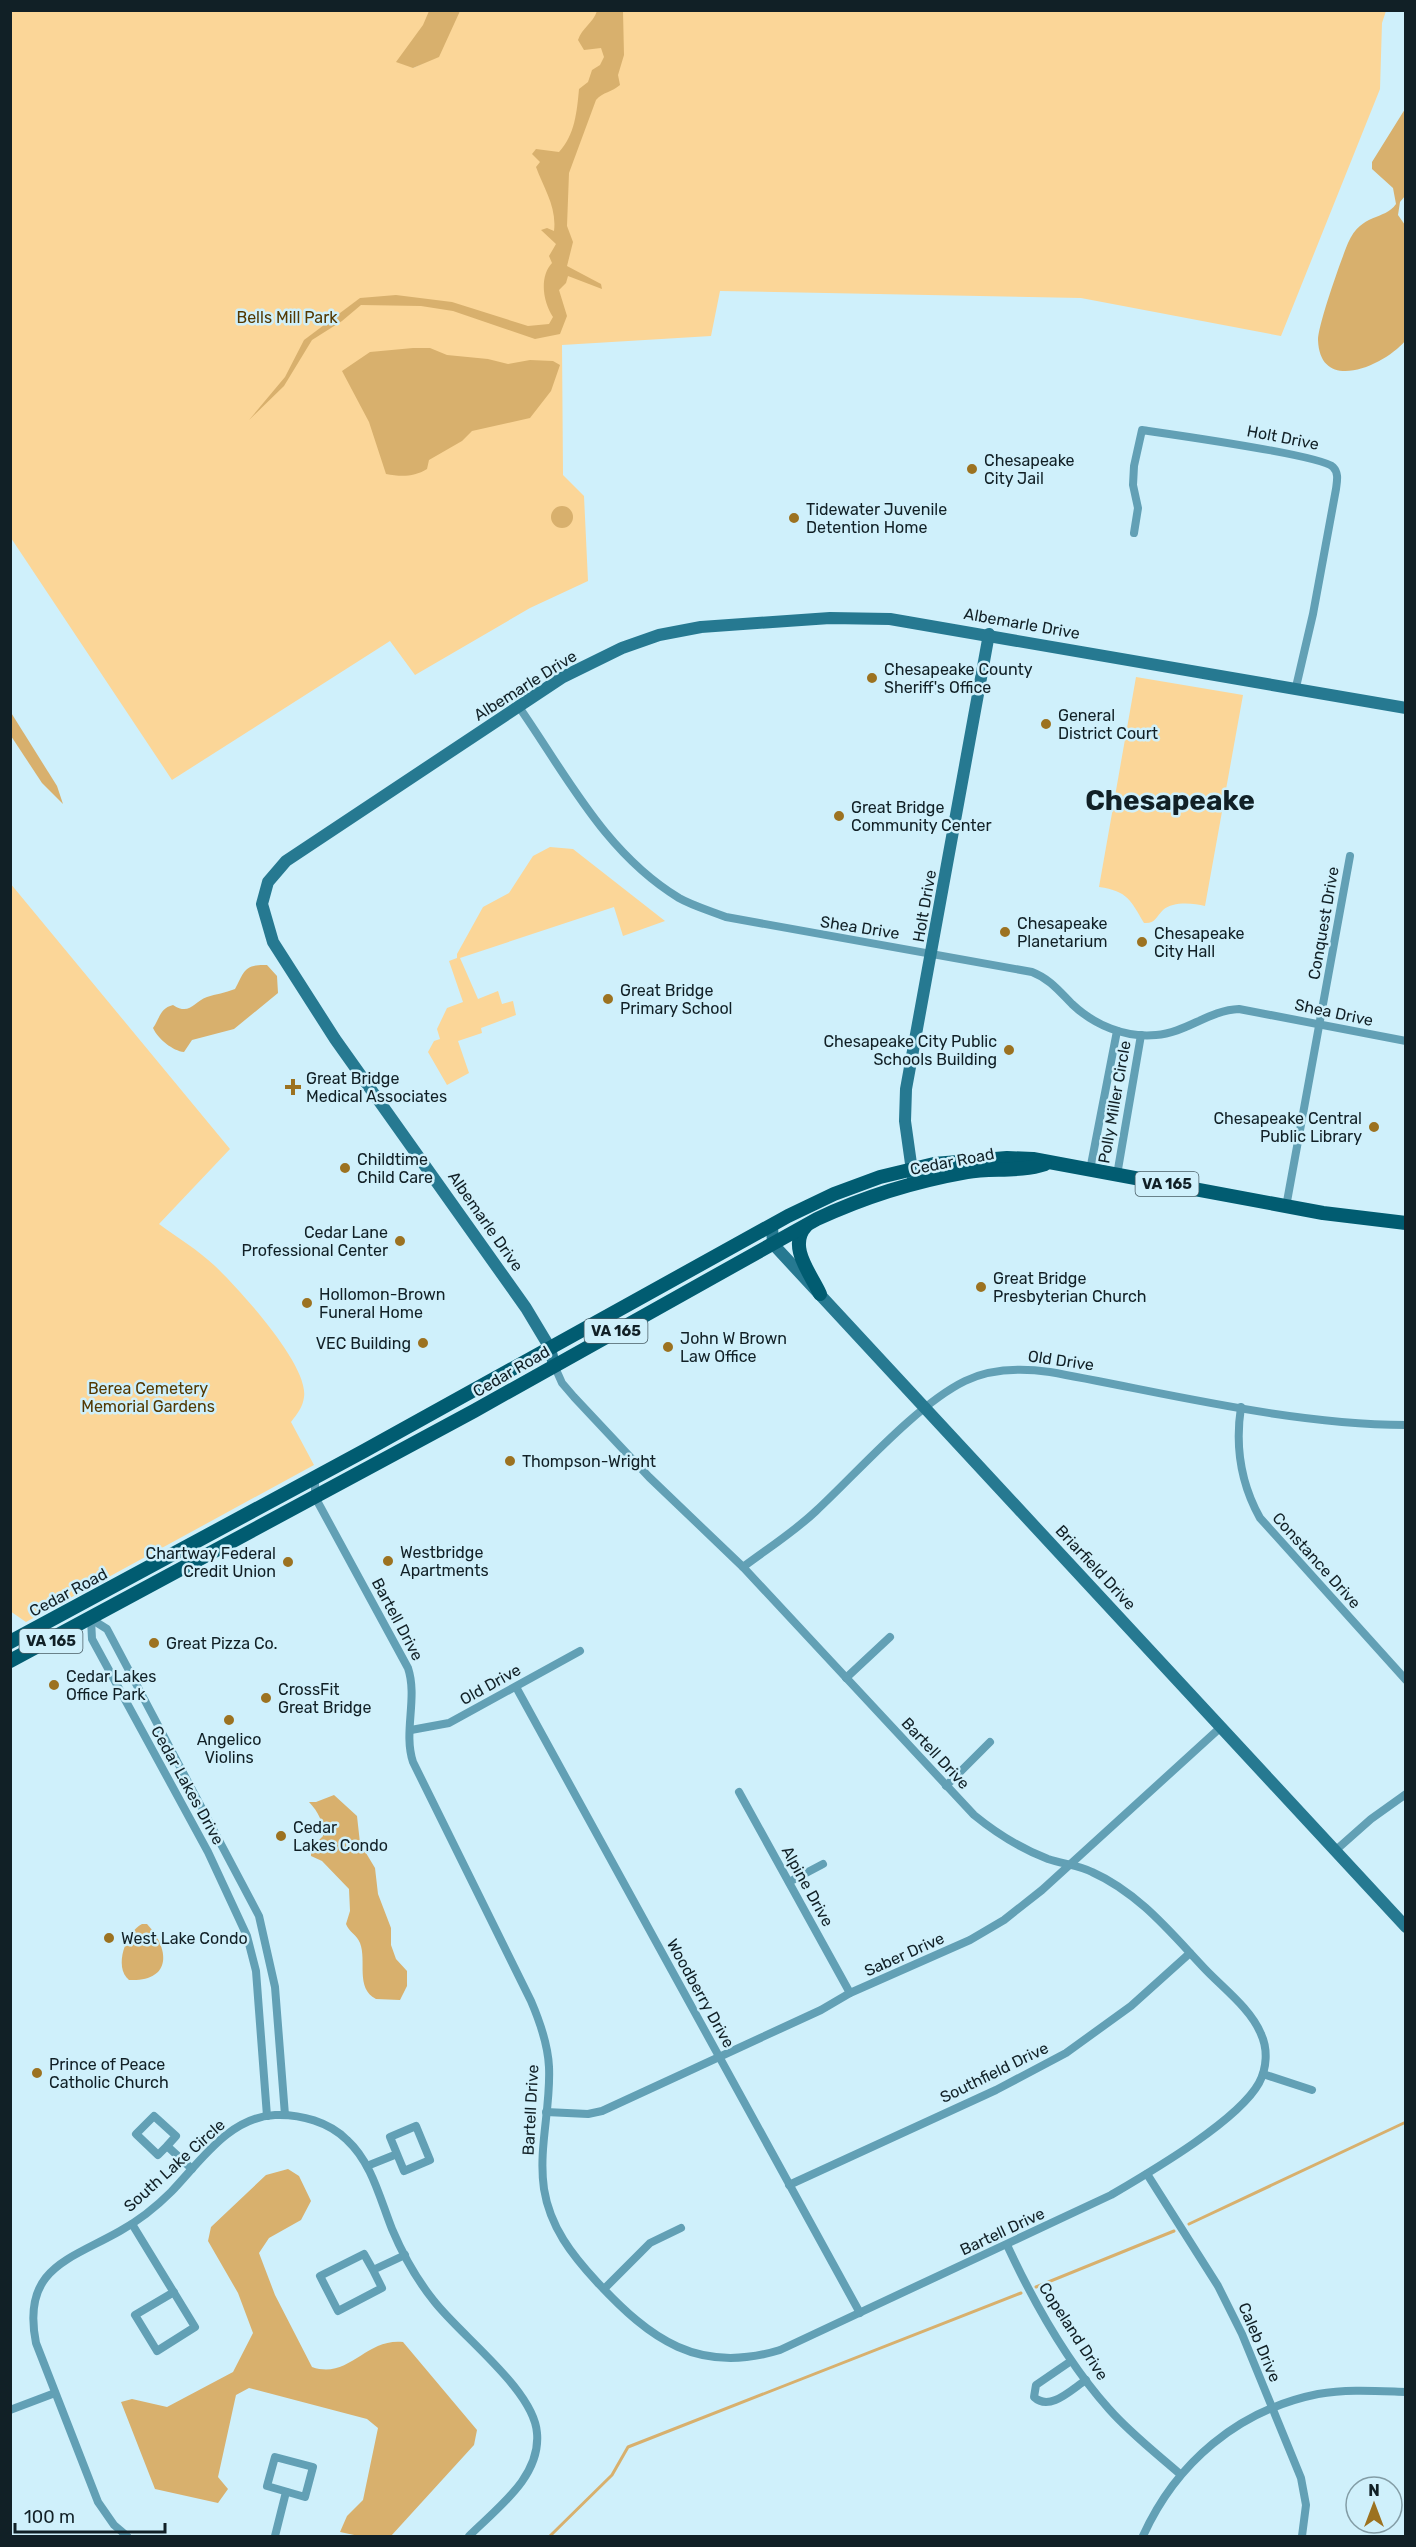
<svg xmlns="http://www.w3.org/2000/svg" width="1416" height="2547" font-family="Rubik,sans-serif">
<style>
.green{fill:#fbd698}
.water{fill:#d8b06d}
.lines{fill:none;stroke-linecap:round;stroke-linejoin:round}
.stream{stroke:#d8b06d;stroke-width:3}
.street{stroke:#62a0b5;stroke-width:8}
.secondary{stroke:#267991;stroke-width:12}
.primary{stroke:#015c71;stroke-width:14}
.poi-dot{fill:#9c7220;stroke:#cff0fb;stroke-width:2}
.labels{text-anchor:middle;stroke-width:5;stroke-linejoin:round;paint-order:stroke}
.shield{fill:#cff0fb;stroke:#4a5e66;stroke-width:1.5}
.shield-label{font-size:15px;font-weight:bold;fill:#112026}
.park-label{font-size:16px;fill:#533800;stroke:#cff0fb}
.street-label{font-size:16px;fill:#112026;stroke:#cff0fb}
.poi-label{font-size:16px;fill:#112026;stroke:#cff0fb;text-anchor:start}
.town-label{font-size:28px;font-weight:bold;fill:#112026;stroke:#cff0fb}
</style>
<rect width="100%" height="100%" fill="#cff0fb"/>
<g class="green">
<path d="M11,11H443L413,68L436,57L451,11H1386L1382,23L1380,89L1281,336L1081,298L720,291L711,336L562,345L563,475L584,496L588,581L530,608L415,675L390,641L172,780L11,538Z"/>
<path d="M1136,677L1243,695L1205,906C1193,903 1173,901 1163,910C1156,917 1155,924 1144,923C1131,901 1128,891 1099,887Z"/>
<path d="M550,847L573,849L665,921L623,936L614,907L460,958L478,999L498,991L502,1004L513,1001L516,1015L481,1028L482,1033L458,1041L469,1073L447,1085L428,1052L434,1041L440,1039L437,1029L447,1008L463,1002L449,961L457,958V954L483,907L509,893L533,856Z"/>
<path d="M10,883L230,1149L159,1224C178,1238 198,1250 215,1266C238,1288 309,1365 304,1397C303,1407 297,1414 291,1422L314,1465L26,1622L10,1611Z"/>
</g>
<g class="water">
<path d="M429,11H476H460L439,57L413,68L396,62L423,25Z"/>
<path d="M597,11H623L624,55L618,75L620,85C612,92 603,92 596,100L569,173L567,226L573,242L567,266L601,284L602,289L568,276L566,283L559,290L567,316L560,334L535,339L453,311L421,306L361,305L342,321L312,340L284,386L249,420L285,377L304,340L360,298L396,295L452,302L528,326L549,324L553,317C543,302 539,277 552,263L549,256L556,244L541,230L547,228L554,231C557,207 544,189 536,167L540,162L532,154L536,149L559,152C575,135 577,111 579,89L588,82L592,70L600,65L604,57L601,48L584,50L578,40C582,28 593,23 597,11Z"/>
<path d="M1405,109V196L1400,202L1398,215L1405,225V341C1385,365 1320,395 1318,340C1318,325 1341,260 1348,243C1362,212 1384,221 1396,204L1393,188L1372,169V162Z"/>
<path d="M413,348H430L447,355L488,359L508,364L530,360L553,361L560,365L551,391L530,418L472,431L462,441L429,460L427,469C414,477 401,477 386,474L369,422L342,371L370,352Z"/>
<circle cx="562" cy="517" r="11"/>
<path d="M10,711L57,786L63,804L42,783L11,736Z"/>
<path d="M267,965L277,976L278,993L234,1029L192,1040L184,1052C173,1051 158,1039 153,1028C160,1018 160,1008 173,1005C190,1016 193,1002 207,997C216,994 225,993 235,989C244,973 243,964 267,965Z"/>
<path d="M334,1795L357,1816L360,1843L375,1868L378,1894L391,1928V1945L396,1959L407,1971V1986L400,2000L376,1999C355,1988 367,1961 360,1943C357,1935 349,1932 346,1924L350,1911L349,1889L322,1861L311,1856V1848L323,1836C323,1821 319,1813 309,1802H316Z"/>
<path d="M142,1924H147C171,1950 171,1982 129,1980C113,1967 126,1932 142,1924Z"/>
<path d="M288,2169L299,2176L311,2201L301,2220L269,2238L259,2253L275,2295L312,2367C349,2380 365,2338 403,2342L477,2430L474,2445L391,2536H359L340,2532L347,2516L363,2500L378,2428L367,2419L249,2388L236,2395L218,2477L228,2489L218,2503L155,2489L121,2402L132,2399L167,2407L233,2372L253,2333L238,2293L208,2241L211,2227L266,2175Z"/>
</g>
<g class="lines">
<g class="stream">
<path d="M1406,18V43"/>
<path d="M1189,2224L1406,2122"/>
<path d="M1036,2287L1174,2231"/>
<path d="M550,2536L612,2475L628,2447L1021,2293"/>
</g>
<g class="street">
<path d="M1134,533L1138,508L1133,485L1134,466L1142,430C1169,434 1321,455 1333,467C1339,473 1337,481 1336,489L1313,614L1296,687"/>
<path d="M519,707C567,776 605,853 679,898C693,906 711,911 726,917L1032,972C1050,979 1059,991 1072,1004C1094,1025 1125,1038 1156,1035C1186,1033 1209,1010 1239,1009L1406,1041"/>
<path d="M1090,1170L1117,1031"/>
<path d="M1117,1175L1141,1035"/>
<path d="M1286,1207L1350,856"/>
<path d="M1241,1407C1235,1446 1241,1484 1260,1518L1406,1680"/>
<path d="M315,1476V1497L408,1668C418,1698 403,1732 413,1762L531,2001C540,2022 548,2044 549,2067C551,2108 538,2148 544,2189C550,2227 572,2255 597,2282C650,2339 698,2375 780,2350L1111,2195C1150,2172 1238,2121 1259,2083C1267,2068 1268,2049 1261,2034C1251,2009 1223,1988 1205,1969C1171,1933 1139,1893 1092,1872C1078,1865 1063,1864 1048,1859C1022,1849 996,1833 974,1815L743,1567L649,1477L574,1397L562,1383L554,1365"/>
<path d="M743,1567C767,1549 794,1532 816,1511C857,1473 916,1405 965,1381C992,1368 1021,1368 1050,1372C1167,1393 1286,1424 1406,1425"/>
<path d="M91,1619L107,1629L259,1916L275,1987L285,2115"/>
<path d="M91,1619L92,1639L208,1852L247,1936L256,1971L267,2116"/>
<path d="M846,1678L890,1637"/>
<path d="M516,1687L860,2313"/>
<path d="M411,1730L449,1723L580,1651"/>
<path d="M946,1786L990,1742"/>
<path d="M739,1792L850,1993"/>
<path d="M1336,1850L1371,1819L1406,1794"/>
<path d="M789,1882L823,1864"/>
<path d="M1263,2074L1312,2090"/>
<path d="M546,2112L588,2114L602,2111L821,2010L850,1993L970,1940L1004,1920L1042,1890L1221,1727"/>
<path d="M167,2146L176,2136L154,2116L136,2134L158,2155L167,2146L192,2169"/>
<path d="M367,2166L397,2154L404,2171L430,2160L416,2126L390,2137L397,2154"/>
<path d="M1147,2174L1218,2286L1242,2334L1301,2478L1306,2505L1302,2536"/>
<path d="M789,2185L996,2090L1066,2053L1131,2006L1190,1953"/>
<path d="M132,2224L195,2327L157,2351L135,2315L174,2292"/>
<path d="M1007,2245C1034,2303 1066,2361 1109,2409C1130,2433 1156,2453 1180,2474"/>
<path d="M373,2270L382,2288L338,2311L320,2276L364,2254L373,2270L405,2255"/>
<path d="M604,2289L650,2243L681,2228"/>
<path d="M1071,2361L1036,2385L1034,2397C1050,2412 1072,2389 1086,2380"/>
<path d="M10,2410L55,2393"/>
<path d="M275,2457L313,2467L305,2497L267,2486Z"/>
<path d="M127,2536L114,2525L98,2502L36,2343C21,2268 69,2260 120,2231C138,2221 156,2207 171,2192C200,2162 229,2117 275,2115C301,2114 329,2122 347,2140C372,2163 380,2199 392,2229C403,2255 417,2280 434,2301C461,2336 534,2390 537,2433C541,2477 497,2508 469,2536"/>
<path d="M275,2536L286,2492"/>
<path d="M1143,2536C1176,2463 1238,2410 1318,2394C1347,2389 1376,2391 1406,2392"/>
</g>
<g class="secondary">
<path d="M913,1178L905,1121L906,1089L989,634"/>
<path d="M772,1226L773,1244L1406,1927"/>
<path d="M554,1365L550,1348L526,1308L335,1039L273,942L262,904L268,882L286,861L563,677L622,648L659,635L701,627L830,618L890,619L1406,708"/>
</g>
<g class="primary">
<path d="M806,1226C787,1246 811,1274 820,1294"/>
<path d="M10,1642L364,1451L788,1216L834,1194L880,1177L934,1164L1007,1158L1033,1159L1323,1213L1406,1223"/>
<path d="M10,1661L474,1411L817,1219C864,1197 916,1181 967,1172C992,1168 1021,1172 1045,1164"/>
</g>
</g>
<g class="poi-dot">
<circle cx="972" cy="469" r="6"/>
<circle cx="794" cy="518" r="6"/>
<circle cx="872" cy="678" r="6"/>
<circle cx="1046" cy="724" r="6"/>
<circle cx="839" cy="816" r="6"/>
<circle cx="1005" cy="932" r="6"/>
<circle cx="1142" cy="942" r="6"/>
<circle cx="608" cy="999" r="6"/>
<circle cx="1009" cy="1050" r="6"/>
<path d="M290 1078h6v6h6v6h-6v6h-6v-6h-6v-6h6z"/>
<circle cx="1374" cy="1127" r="6"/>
<circle cx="345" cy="1168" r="6"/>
<circle cx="400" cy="1241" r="6"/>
<circle cx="981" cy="1287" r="6"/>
<circle cx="307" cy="1303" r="6"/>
<circle cx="423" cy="1343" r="6"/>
<circle cx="668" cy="1347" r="6"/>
<circle cx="510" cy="1461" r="6"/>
<circle cx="388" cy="1561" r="6"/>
<circle cx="288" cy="1562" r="6"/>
<circle cx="154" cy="1643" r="6"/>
<circle cx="54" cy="1685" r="6"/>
<circle cx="266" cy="1698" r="6"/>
<circle cx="229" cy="1720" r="6"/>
<circle cx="281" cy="1836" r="6"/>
<circle cx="109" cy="1938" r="6"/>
<circle cx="37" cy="2073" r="6"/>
</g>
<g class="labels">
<g class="shield">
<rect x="1135.5" y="1172" width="63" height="24" rx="4.5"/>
<rect x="584.5" y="1319" width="63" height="24" rx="4.5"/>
<rect x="19.5" y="1629" width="63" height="24" rx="4.5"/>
</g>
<g class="shield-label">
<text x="1167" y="1189">VA 165</text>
<text x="616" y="1336">VA 165</text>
<text x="51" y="1646">VA 165</text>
</g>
<g class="park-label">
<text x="287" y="323">Bells Mill Park</text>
<text x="148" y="1394">Berea Cemetery<tspan x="148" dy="18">Memorial Gardens</tspan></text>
</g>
<g class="street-label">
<text transform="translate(1283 437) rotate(11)" y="6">Holt Drive</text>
<text transform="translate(1022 623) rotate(10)" y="6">Albemarle Drive</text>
<text transform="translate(525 685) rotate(-32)" y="6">Albemarle Drive</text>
<text transform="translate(924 906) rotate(-80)" y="6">Holt Drive</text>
<text transform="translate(1323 923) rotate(-80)" y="6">Conquest Drive</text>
<text transform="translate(860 927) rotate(9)" y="6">Shea Drive</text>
<text transform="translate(1334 1012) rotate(12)" y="6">Shea Drive</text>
<text transform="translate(1114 1102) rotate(-80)" y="6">Polly Miller Circle</text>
<text transform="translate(952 1161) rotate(-11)" y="6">Cedar Road</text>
<text transform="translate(486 1221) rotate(55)" y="6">Albemarle Drive</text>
<text transform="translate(1061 1360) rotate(8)" y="6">Old Drive</text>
<text transform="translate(511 1371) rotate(-30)" y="6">Cedar Road</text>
<text transform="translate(1317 1560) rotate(48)" y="6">Constance Drive</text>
<text transform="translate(1096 1567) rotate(47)" y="6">Briarfield Drive</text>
<text transform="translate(68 1592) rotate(-28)" y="6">Cedar Road</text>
<text transform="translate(398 1619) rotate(62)" y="6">Bartell Drive</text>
<text transform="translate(490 1684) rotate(-29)" y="6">Old Drive</text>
<text transform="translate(936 1753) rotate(47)" y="6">Bartell Drive</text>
<text transform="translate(188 1785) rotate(61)" y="6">Cedar Lakes Drive</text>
<text transform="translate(808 1886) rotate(61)" y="6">Alpine Drive</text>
<text transform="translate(904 1954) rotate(-24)" y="6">Saber Drive</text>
<text transform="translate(701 1993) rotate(61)" y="6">Woodberry Drive</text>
<text transform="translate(994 2072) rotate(-26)" y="6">Southfield Drive</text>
<text transform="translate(530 2110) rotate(-87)" y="6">Bartell Drive</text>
<text transform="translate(174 2165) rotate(-42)" y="6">South Lake Circle</text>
<text transform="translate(1002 2231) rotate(-25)" y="6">Bartell Drive</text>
<text transform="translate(1074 2331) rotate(57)" y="6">Copeland Drive</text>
<text transform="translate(1260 2342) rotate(67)" y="6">Caleb Drive</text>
</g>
<g class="poi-label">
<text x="984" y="466">Chesapeake<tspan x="984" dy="18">City Jail</tspan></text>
<text x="806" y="515">Tidewater Juvenile<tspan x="806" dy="18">Detention Home</tspan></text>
<text x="884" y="675">Chesapeake County<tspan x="884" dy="18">Sheriff's Office</tspan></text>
<text x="1058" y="721">General<tspan x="1058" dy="18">District Court</tspan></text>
<text x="851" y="813">Great Bridge<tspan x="851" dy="18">Community Center</tspan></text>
<text x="1017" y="929">Chesapeake<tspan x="1017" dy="18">Planetarium</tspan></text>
<text x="1154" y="939">Chesapeake<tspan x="1154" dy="18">City Hall</tspan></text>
<text x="620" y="996">Great Bridge<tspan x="620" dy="18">Primary School</tspan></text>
<text x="997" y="1047" text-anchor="end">Chesapeake City Public<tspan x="997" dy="18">Schools Building</tspan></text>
<text x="306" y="1084">Great Bridge<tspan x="306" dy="18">Medical Associates</tspan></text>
<text x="1362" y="1124" text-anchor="end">Chesapeake Central<tspan x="1362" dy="18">Public Library</tspan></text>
<text x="357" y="1165">Childtime<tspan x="357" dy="18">Child Care</tspan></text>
<text x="388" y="1238" text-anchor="end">Cedar Lane<tspan x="388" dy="18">Professional Center</tspan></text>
<text x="993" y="1284">Great Bridge<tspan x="993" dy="18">Presbyterian Church</tspan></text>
<text x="319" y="1300">Hollomon-Brown<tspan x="319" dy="18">Funeral Home</tspan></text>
<text x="680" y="1344">John W Brown<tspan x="680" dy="18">Law Office</tspan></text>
<text x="411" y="1349" text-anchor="end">VEC Building</text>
<text x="522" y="1467">Thompson-Wright</text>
<text x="400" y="1558">Westbridge<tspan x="400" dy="18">Apartments</tspan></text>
<text x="276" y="1559" text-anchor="end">Chartway Federal<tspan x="276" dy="18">Credit Union</tspan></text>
<text x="166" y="1649">Great Pizza Co.</text>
<text x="66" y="1682">Cedar Lakes<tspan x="66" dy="18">Office Park</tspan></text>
<text x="278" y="1695">CrossFit<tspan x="278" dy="18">Great Bridge</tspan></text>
<text x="229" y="1745" text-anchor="middle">Angelico<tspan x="229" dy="18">Violins</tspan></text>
<text x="293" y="1833">Cedar<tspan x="293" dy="18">Lakes Condo</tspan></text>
<text x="121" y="1944">West Lake Condo</text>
<text x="49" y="2070">Prince of Peace<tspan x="49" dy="18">Catholic Church</tspan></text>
</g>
<g class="town-label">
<text x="1170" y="810">Chesapeake</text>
</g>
</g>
<rect width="1416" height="2547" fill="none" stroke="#112026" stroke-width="24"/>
<g transform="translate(1374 2505)"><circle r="28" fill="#cff0fb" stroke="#839da6" stroke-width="1.5"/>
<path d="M0-4.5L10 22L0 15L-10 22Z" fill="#9c7220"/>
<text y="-9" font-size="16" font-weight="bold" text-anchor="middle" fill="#112026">N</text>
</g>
<path d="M15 2523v9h150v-9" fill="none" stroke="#112026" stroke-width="3"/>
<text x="24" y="2523" font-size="18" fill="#112026" stroke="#cff0fb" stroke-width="4.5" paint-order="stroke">100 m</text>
</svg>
